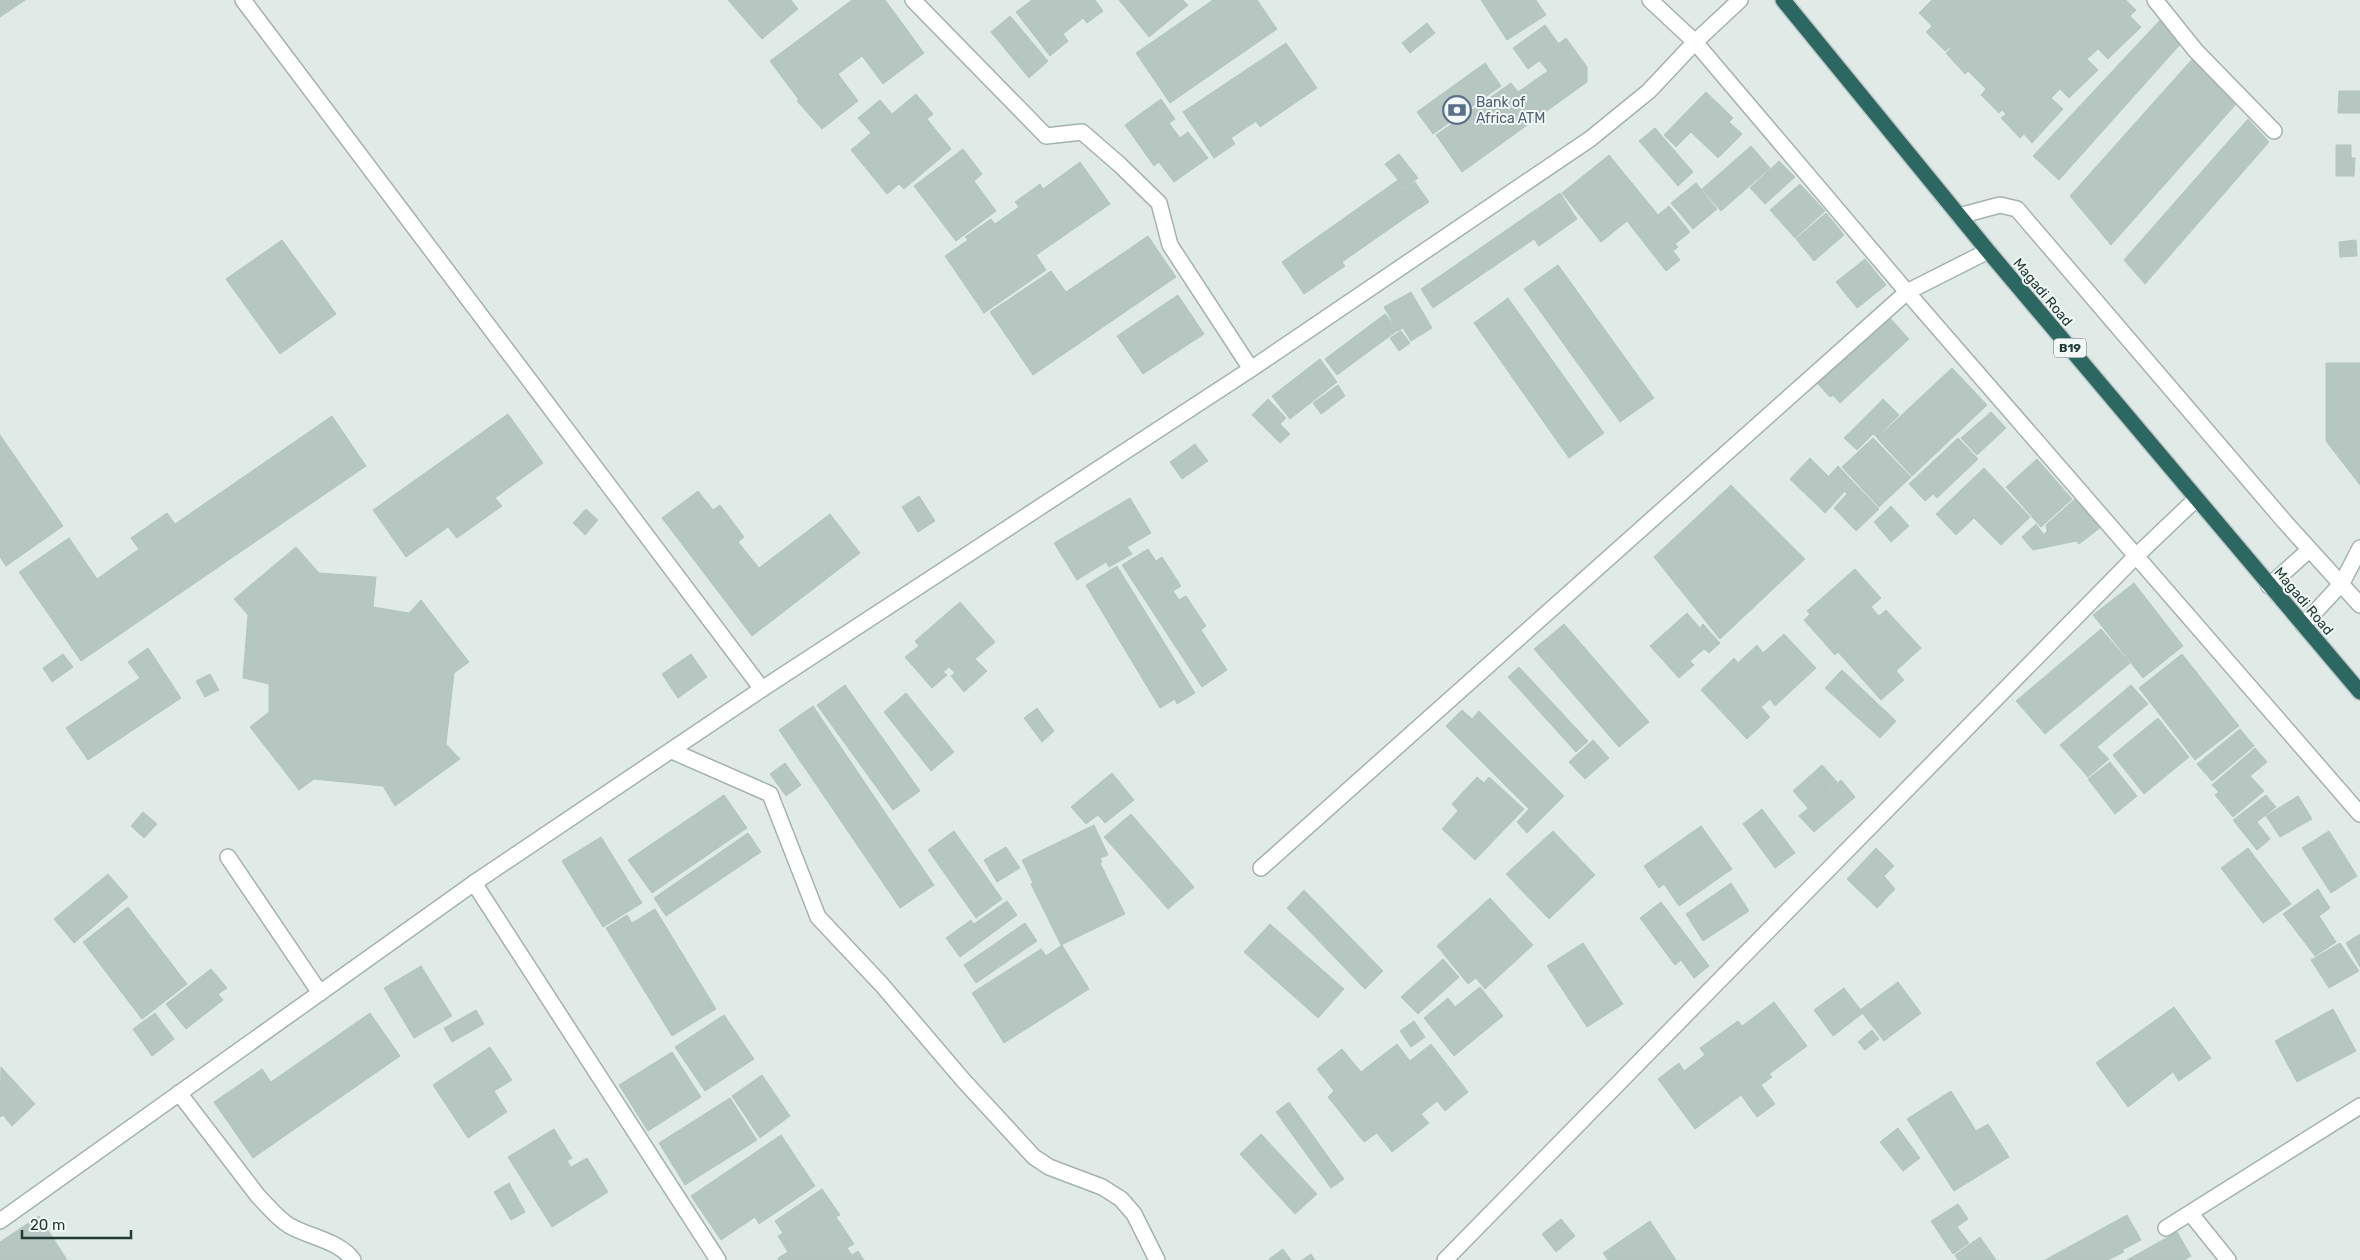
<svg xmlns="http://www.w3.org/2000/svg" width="2360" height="1260" font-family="Rubik,sans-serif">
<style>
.building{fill:#b6c6c1;stroke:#b3c5bf}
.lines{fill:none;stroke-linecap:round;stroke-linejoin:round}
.minor-casing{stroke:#a3b3af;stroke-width:18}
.highway-casing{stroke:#c1c8c7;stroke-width:18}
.minor{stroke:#fff;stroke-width:15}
.highway{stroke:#2d6761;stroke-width:15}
.labels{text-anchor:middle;stroke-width:4;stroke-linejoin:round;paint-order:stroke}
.shield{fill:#f1f8f5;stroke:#5f7470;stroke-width:1}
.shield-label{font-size:12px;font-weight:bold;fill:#213b37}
.service-label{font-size:14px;fill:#4e5e75;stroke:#f1f8f5;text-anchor:start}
.street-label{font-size:14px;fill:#213b37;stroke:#f1f8f5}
</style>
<rect width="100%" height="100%" fill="#e0ebe7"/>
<g class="building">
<path d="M0,0H25L0,17Z"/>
<path d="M728,0H791L798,9L762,39Z"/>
<path d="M852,0H885L924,53L883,84L862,56L838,74L858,101L822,129L797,101L799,100L770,61Z"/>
<path d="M1032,0H1095L1103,11L1087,23L1083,18L1063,34L1068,41L1050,56L1016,12Z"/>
<path d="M1119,0H1183L1188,5L1149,37Z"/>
<path d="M1213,0H1257L1277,29L1170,103L1136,53Z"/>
<path d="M1481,0H1536L1546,15L1507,40Z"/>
<path d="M1932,0H2126L2136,10L2130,16L2141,27L2108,59L2098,49L2087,59L2098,70L2069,98L2060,89L2051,98L2063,109L2032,143L2024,134L2020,138L2001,118L2006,114L2002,110L1999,113L1981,95L1986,89L1968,71L1965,74L1946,53L1951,48L1950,47L1945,51L1926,32L1932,26L1919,13Z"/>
<path d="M1010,16L1048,61L1029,78L991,32Z"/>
<path d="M2163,17L2184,40L2059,180L2033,156Z"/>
<path d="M1427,23L1435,33L1410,53L1402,43Z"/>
<path d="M1545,25L1558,43L1537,59L1539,61L1528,69L1513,48Z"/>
<path d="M1566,38L1587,67V82L1462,172L1436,135L1511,83L1518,92L1548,71L1538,59Z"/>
<path d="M1286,43L1317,88L1260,127L1256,121L1231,138L1235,144L1214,158L1183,112Z"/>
<path d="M2196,55L2236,104L2111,245L2070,196Z"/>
<path d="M1485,63L1501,86L1433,134L1417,112Z"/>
<path d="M2339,91H2360V113H2338Z"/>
<path d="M1706,92L1733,118L1729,122L1742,134L1718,158L1691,132L1676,147L1664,135Z"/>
<path d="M916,94L933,114L927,119L951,149L904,189L899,184L887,194L851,150L871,133L858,118L880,100L892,114Z"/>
<path d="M1161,99L1175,119L1169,123L1180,138L1188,132L1208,158L1174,182L1159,162L1154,166L1125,125Z"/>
<path d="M2248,119L2269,142L2145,284L2124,260Z"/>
<path d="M1655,128L1693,172L1678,186L1639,141Z"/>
<path d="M2336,145H2351V158H2355L2354,176H2336Z"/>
<path d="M1751,146L1770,168L1721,211L1702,189Z"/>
<path d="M963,149L982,174L974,181L996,211L956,241L914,186Z"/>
<path d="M1399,154L1418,178L1405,188L1385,164Z"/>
<path d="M1609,155L1658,215L1669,206L1690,232L1675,244L1678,247L1673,251L1680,260L1666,271L1627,221L1601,242L1562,193Z"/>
<path d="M1779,161L1795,177L1765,204L1750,188Z"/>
<path d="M1080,162L1110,204L1036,255L1046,270L984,313L945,256L968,240L965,237L991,219L995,224L1019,207L1015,202L1040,184L1043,189Z"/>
<path d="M1398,180L1418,209L1342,262L1345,266L1304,294L1282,262Z"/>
<path d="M1415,182L1429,202L1419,209L1405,189Z"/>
<path d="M1696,183L1717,209L1693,229L1671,203Z"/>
<path d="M1800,184L1825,211L1795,238L1770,210Z"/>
<path d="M1560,193L1577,219L1539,246L1534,239L1433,308L1421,289Z"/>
<path d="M1826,213L1844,235L1814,261L1796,239Z"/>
<path d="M1148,236L1176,277L1033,375L990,312L1051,271L1066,292Z"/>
<path d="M282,240L336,314L280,354L226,279Z"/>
<path d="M2356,240L2357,256L2340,257L2339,242Z"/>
<path d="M1865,259L1886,285L1857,308L1836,282Z"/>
<path d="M1558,265L1654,398L1620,422L1524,289Z"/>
<path d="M1411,292L1432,328L1411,341L1403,328L1398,331L1384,307Z"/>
<path d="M1178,295L1204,334L1143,374L1117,336Z"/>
<path d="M1508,298L1604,433L1569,458L1474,323Z"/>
<path d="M1385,314L1398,330L1337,375L1325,359Z"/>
<path d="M1889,317L1909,339L1840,403L1833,395L1830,397L1817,383Z"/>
<path d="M1401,331L1410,343L1399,351L1390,338Z"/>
<path d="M1320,359L1337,382L1290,419L1272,396Z"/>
<path d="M2326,363H2360V485L2326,441Z"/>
<path d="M1952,368L1987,405L1912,476L1877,438Z"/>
<path d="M1338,385L1345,396L1321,414L1313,403Z"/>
<path d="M1268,399L1286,418L1280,424L1290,434L1280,443L1252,415Z"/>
<path d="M1883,399L1899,415L1877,437L1873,434L1857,450L1844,438Z"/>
<path d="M1991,412L2006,428L1977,455L1961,438Z"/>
<path d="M508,414L543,463L495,498L502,506L457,538L448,527L406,557L373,510Z"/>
<path d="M332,416L366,466L81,661L19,572L69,538L97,579L139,549L131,538L167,513L175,524Z"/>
<path d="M0,435L63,526L6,566L0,557Z"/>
<path d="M1873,438L1911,477L1879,507L1842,467Z"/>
<path d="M1958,438L1978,459L1937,498L1933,494L1925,501L1909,484Z"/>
<path d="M1195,444L1208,461L1182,479L1170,462Z"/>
<path d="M1810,458L1844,492L1825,513L1790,479Z"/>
<path d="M2037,459L2072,499L2041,527L2006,487Z"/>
<path d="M1838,466L1879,509L1856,531L1834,508L1847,494L1829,476Z"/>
<path d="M1984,468L2030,517L2001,545L1974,518L1956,535L1936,514Z"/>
<path d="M1731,485L1805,559L1720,639L1654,557Z"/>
<path d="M698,491L713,510L720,505L744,537L738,542L759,568L830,514L860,553L752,636L662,518Z"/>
<path d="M919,496L935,521L918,532L902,507Z"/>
<path d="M2077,497L2101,527L2079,544L2076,541L2033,550L2022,537L2036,524L2044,535L2047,531L2046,525Z"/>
<path d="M1130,498L1151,533L1127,547L1132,554L1109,567L1106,562L1077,580L1054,543Z"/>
<path d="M1891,506L1909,526L1891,542L1874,522Z"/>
<path d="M586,509L598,520L585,535L573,523Z"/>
<path d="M296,547L319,573L376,577L373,607L409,613L421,600L469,662L454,673L446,744L460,759L395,806L383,786L314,779L299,790L250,727L269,712V684L243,678L248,615L234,599Z"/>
<path d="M1148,549L1156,561L1162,557L1181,586L1173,591L1179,600L1186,596L1206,626L1201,630L1227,670L1202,687L1122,565Z"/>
<path d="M1117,566L1195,693L1177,704L1175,699L1160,708L1086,585Z"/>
<path d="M1855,569L1881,598L1871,607L1879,616L1886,610L1921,648L1896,671L1904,680L1881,700L1838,652L1835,655L1804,620L1810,614L1807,611Z"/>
<path d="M2134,583L2183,646L2143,678L2093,615Z"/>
<path d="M960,602L995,642L975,659L987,671L964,692L951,676L955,673L949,667L943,672L947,675L932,688L905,657L919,646L915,641Z"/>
<path d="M1687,613L1700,628L1703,624L1720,643L1709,653L1704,649L1690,661L1694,665L1679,678L1650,646Z"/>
<path d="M1564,624L1649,722L1619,747L1534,649Z"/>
<path d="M2101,629L2130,663L2045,734L2016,701Z"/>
<path d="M1784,634L1816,668L1775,706L1770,699L1761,707L1770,717L1747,739L1701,690L1734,658L1738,663L1757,645L1763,653Z"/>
<path d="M148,648L181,698L88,760L66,728L140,678L128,662Z"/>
<path d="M63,654L73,667L52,682L43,668Z"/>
<path d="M691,654L707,677L678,698L662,674Z"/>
<path d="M2182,654L2239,726L2195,760L2139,688Z"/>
<path d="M1519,667L1588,741L1576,752L1508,677Z"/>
<path d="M1842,670L1896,721L1880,738L1825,688Z"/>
<path d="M210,674L219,690L205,697L196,681Z"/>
<path d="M845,685L920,791L893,810L817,705Z"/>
<path d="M2131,685L2148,704L2097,747L2109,759L2088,777L2060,745Z"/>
<path d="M906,693L954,752L931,771L884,712Z"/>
<path d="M813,706L934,885L900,908L779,730Z"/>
<path d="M1037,708L1054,731L1042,742L1024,718Z"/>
<path d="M1462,710L1472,719L1479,711L1564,796L1527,833L1517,822L1529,809L1446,726Z"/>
<path d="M2158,718L2189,757L2144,794L2113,755Z"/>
<path d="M2240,729L2254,746L2212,781L2197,764Z"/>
<path d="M1593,740L1609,758L1585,779L1569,762Z"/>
<path d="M2255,748L2267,762L2250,776L2264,791L2233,817L2215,795L2219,792L2212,785Z"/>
<path d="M2110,762L2137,796L2115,814L2088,779Z"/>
<path d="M785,763L801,785L786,796L770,774Z"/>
<path d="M1822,765L1837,782L1808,808L1793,791Z"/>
<path d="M1112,773L1134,800L1105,823L1098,815L1086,824L1071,807Z"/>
<path d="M1477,777L1484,783L1489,777L1524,809L1475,860L1442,829L1458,811L1452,804Z"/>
<path d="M1841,780L1855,797L1814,832L1799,816Z"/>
<path d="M724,795L747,828L652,893L628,860Z"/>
<path d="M2266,795L2276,807L2257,822L2270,839L2257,850L2233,820Z"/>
<path d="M2298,796L2312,819L2280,837L2266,816Z"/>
<path d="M1762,809L1795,853L1775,868L1743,824Z"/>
<path d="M143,812L157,824L144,838L131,826Z"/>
<path d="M1131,814L1194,887L1168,909L1104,837Z"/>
<path d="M1094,825L1108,855L1100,858L1102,862L1100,863L1125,914L1061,945L1031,884L1033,883L1022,860Z"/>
<path d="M1701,826L1732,869L1679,906L1664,884L1659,888L1644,866Z"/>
<path d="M954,831L1002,899L976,918L928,850Z"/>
<path d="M1553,831L1595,875L1549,919L1506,874Z"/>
<path d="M2329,831L2357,876L2331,893L2302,848Z"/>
<path d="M748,833L761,852L666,916L654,898Z"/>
<path d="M601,837L642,903L603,927L562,861Z"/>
<path d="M1006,847L1020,868L997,882L984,860Z"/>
<path d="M1876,848L1894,866L1884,876L1895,889L1877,908L1847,879Z"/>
<path d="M2248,848L2291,904L2263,923L2221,868Z"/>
<path d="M108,874L128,897L74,943L54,919Z"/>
<path d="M1731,883L1749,911L1703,941L1686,914Z"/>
<path d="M2318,889L2330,908L2319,916L2336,942L2315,956L2283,914Z"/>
<path d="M1304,890L1383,971L1365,989L1287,908Z"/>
<path d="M1490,898L1533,945L1485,989L1476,978L1468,984L1437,946Z"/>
<path d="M1007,901L1017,915L960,957L946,938L971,920L974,924Z"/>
<path d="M1661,902L1709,966L1694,978L1681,960L1675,965L1640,918Z"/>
<path d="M128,907L187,984L142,1019L83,942Z"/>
<path d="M655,909L716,1009L672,1036L606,928L627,915L632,923Z"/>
<path d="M1025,923L1037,941L976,983L964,965Z"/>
<path d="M1270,924L1344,989L1318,1018L1244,952Z"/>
<path d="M2360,934V967L2346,943Z"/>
<path d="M1583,943L1623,1004L1587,1027L1547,966Z"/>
<path d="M2340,943L2359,971L2329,988L2311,960Z"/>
<path d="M1062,945L1089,989L1004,1043L972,993L1041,949L1046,956Z"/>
<path d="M1443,959L1459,977L1418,1014L1401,997Z"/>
<path d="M421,966L452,1016L414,1038L384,988Z"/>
<path d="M211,969L227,988L218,994L223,1000L186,1029L166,1004Z"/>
<path d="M1898,982L1921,1013L1884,1041L1860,1010Z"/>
<path d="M1480,987L1503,1016L1454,1056L1424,1018L1448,998L1455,1007Z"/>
<path d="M1844,988L1863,1013L1833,1036L1814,1010Z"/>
<path d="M1774,1002L1807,1046L1769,1074L1772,1077L1761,1085L1775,1104L1757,1117L1741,1095L1695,1129L1658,1079L1679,1063L1684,1071L1705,1055L1700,1048L1738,1021L1742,1026Z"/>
<path d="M2174,1007L2211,1058L2179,1081L2173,1072L2128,1107L2096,1063Z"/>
<path d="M2333,1009L2356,1051L2297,1082L2275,1041Z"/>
<path d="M476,1010L484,1024L452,1042L444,1028Z"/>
<path d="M155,1013L174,1039L152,1056L133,1029Z"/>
<path d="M370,1013L400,1056L253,1158L214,1102L262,1069L271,1082Z"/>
<path d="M724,1015L754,1059L705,1091L675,1047Z"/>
<path d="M1414,1021L1425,1037L1411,1047L1400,1031Z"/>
<path d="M1872,1030L1879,1039L1865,1050L1858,1042Z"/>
<path d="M1397,1044L1410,1061L1431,1044L1468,1092L1445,1111L1437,1101L1421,1114L1429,1123L1392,1152L1377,1133L1364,1142L1328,1097L1334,1091L1317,1069L1342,1049L1361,1072Z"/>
<path d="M490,1047L512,1080L494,1091L507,1112L468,1138L433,1085Z"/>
<path d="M672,1052L701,1097L648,1131L619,1085Z"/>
<path d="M1,1067L35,1104L12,1126L3,1115L0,1117Z"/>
<path d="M762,1075L790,1116L760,1138L732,1096Z"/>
<path d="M1951,1091L1976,1131L1988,1124L2009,1157L1954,1191L1907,1119Z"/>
<path d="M730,1098L757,1140L685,1185L659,1143Z"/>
<path d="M1289,1102L1344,1179L1331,1188L1276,1112Z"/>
<path d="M1898,1128L1920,1158L1903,1171L1880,1142Z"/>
<path d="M554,1129L572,1158L567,1161L571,1167L587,1158L608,1192L552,1227L508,1157Z"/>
<path d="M1261,1134L1317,1194L1295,1214L1240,1154Z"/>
<path d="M781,1135L815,1186L759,1224L755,1217L721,1240L691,1196Z"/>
<path d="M509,1183L525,1212L511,1220L494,1192Z"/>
<path d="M822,1189L840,1215L836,1217L854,1244L847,1248L852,1255L858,1251L864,1260H779L778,1258L788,1252L778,1236L783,1233L775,1221Z"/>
<path d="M1958,1204L1968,1219L1957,1227L1969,1243L1953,1254L1931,1221Z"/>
<path d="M2127,1215L2141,1240L2122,1250L2124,1252L2108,1260H2045Z"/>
<path d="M39,1216L67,1260H0V1242Z"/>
<path d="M1561,1219L1575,1236L1556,1252L1542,1234Z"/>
<path d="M1650,1221L1676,1260H1608L1603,1253Z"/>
<path d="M2177,1232L2191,1256L2184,1260H2127Z"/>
<path d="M1980,1237L1996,1260H1958L1955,1255Z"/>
<path d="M1283,1249L1291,1260H1270L1269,1259Z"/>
<path d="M1311,1254L1315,1260H1302Z"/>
</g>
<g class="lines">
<defs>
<g id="minor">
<path d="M243,0L762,689"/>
<path d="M913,0L1046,136L1082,132L1120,165L1159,203L1170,245L1251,369"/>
<path d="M1650,0L1695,42L1907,292L2360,814"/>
<path d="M2155,0L2196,51L2274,131"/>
<path d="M1959,216L2000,205L2017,209L2284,521L2360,605"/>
<path d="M2269,586L2309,550"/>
<path d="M2303,625L2342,583L2360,548"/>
<path d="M672,751L770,794L818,917L882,985L964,1081L1034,1157L1049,1167L1102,1187L1121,1199L1134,1214L1157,1260"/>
<path d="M228,857L320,993"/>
<path d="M1261,868L1907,292L1988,251"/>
<path d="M474,883L718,1260"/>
<path d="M179,1093L258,1196C268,1206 278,1219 290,1226C309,1237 340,1241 353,1260"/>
<path d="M2191,1214L2228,1260"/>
<path d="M0,1221L474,883L762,689L1251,369L1590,139L1649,91L1695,42L1740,0"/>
<path d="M2166,1228L2360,1106"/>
<path d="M1445,1260L2135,557L2196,499"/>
</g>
<path id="highway" d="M1783,0L1988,251L2360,692"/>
</defs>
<use href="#minor" class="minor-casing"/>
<use href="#highway" class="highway-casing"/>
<use href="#minor" class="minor"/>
<use href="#highway" class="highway"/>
</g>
<defs>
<symbol id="bank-ring" viewBox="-11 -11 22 22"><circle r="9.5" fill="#f1f8f5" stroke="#5c6f8a" stroke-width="1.5"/><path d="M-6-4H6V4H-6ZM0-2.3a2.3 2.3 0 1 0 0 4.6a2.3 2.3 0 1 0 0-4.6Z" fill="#5c6f8a"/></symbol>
</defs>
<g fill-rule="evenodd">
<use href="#bank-ring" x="1441" y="94" width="32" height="32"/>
</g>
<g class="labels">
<rect class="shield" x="2054" y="338.5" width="32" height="19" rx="4"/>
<g class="shield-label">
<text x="2070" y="352">B19</text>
</g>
<g class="service-label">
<text x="1476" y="107">Bank of<tspan x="1476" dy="16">Africa ATM</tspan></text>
</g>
<g class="street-label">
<text transform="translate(2043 292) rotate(50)" y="5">Magadi Road</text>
<text transform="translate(2304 601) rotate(50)" y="5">Magadi Road</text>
</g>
</g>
<path d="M22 1230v8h109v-8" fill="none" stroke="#213b37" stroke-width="2.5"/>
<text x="30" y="1230" font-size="15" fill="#213b37" stroke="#f1f8f5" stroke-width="4" paint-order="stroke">20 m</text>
</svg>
